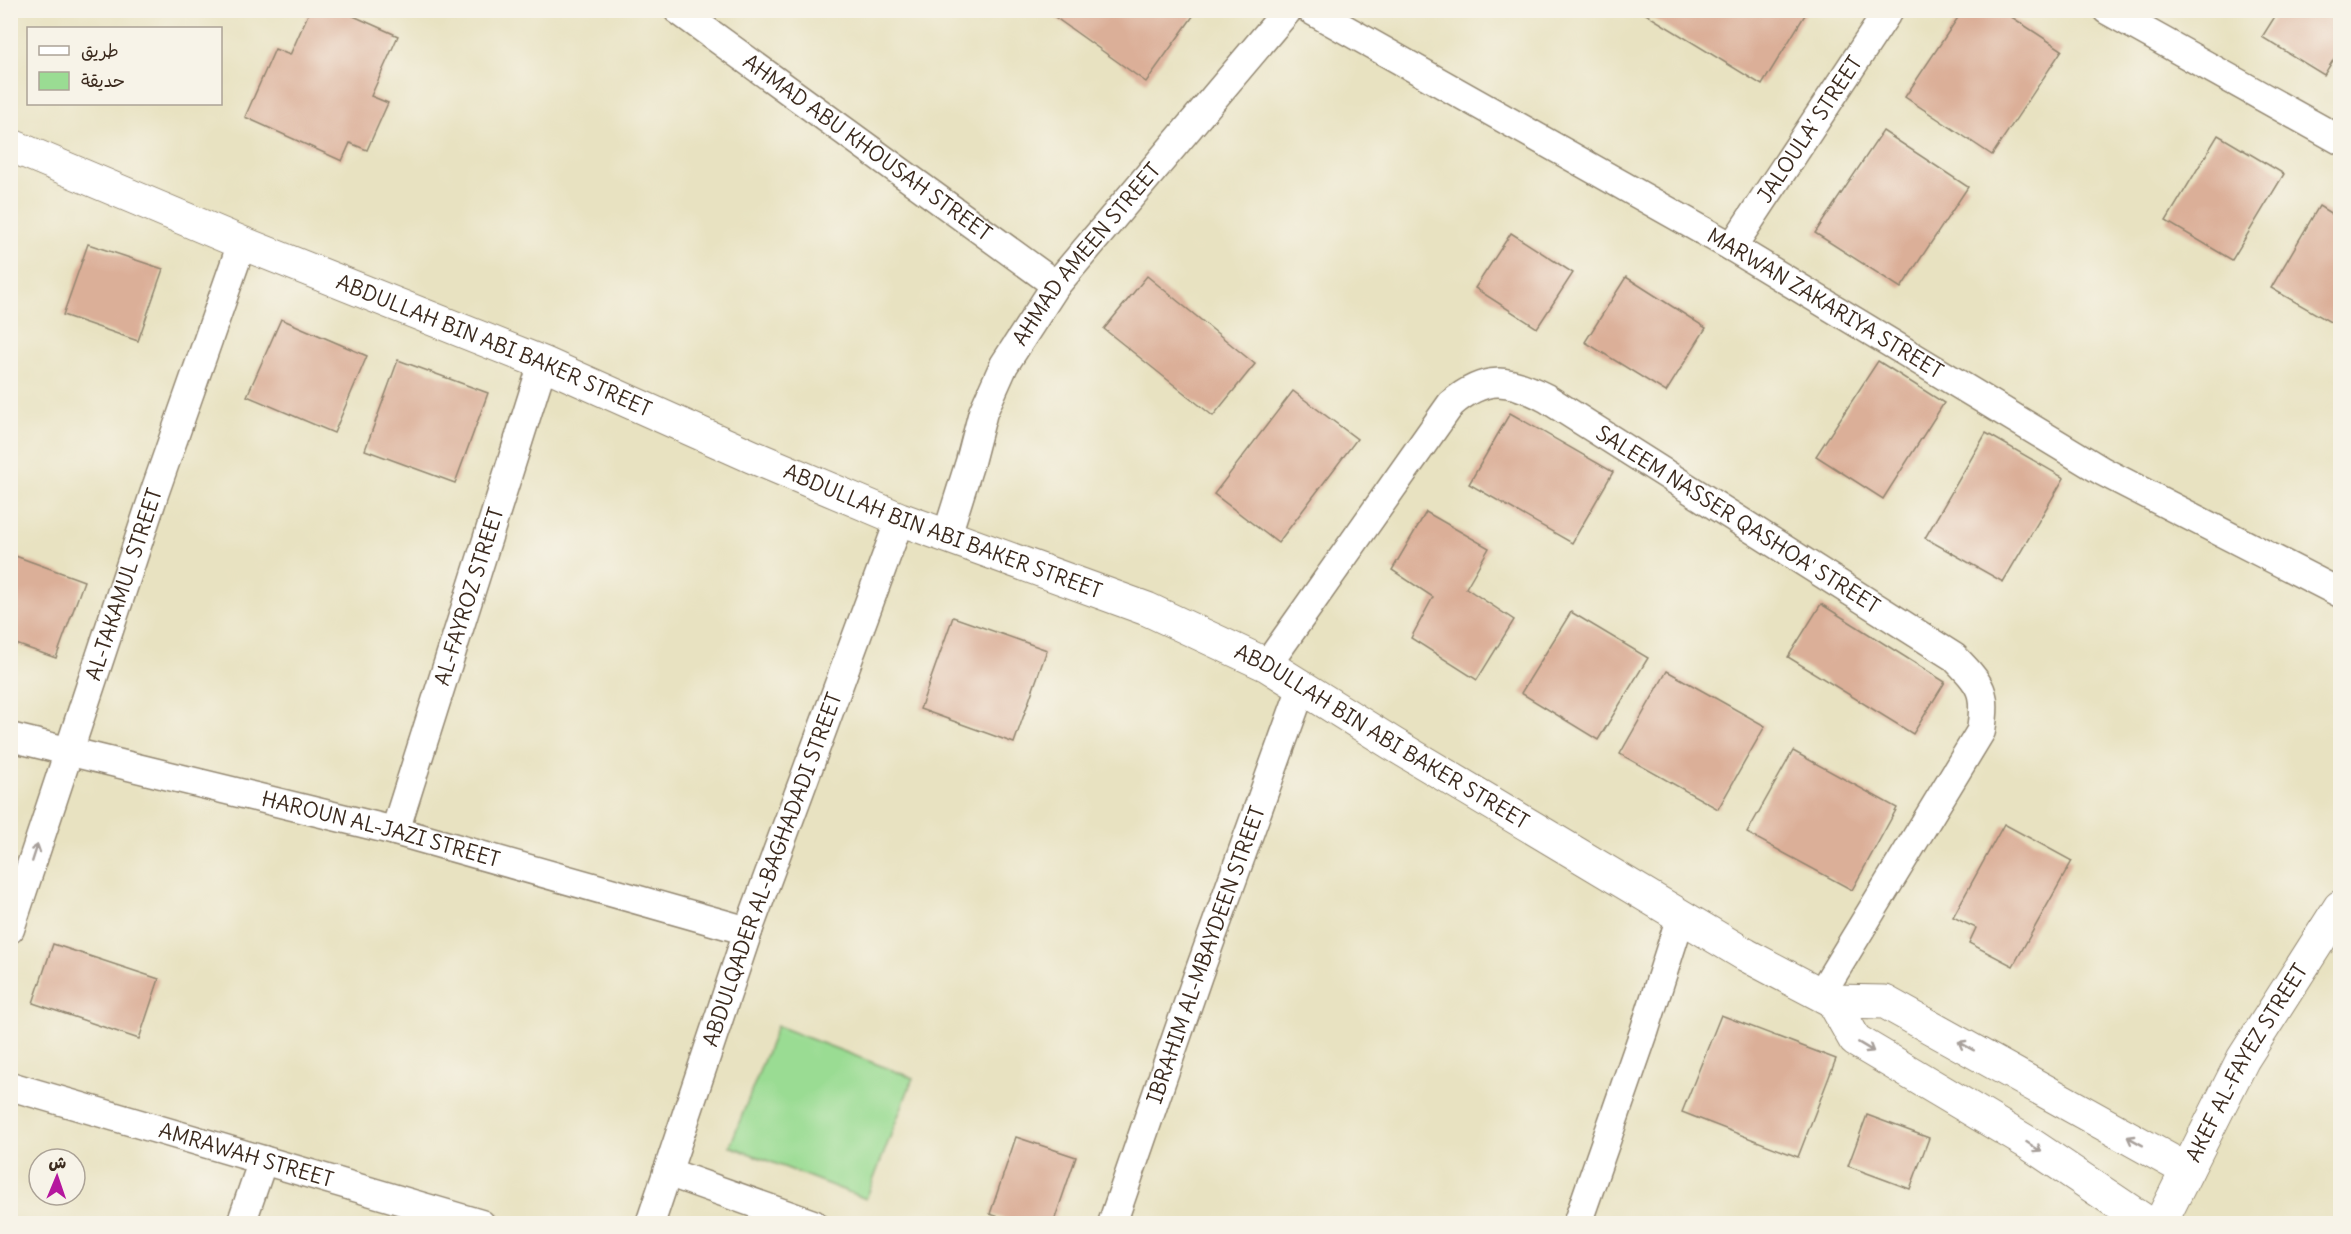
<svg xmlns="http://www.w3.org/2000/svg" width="2351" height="1234" font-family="Delius,'Playpen Sans Arabic',sans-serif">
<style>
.green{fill:#9adc93;stroke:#6a8358;stroke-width:1.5}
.building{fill:#dbaf98}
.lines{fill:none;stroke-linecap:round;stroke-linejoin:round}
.street-casing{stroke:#928670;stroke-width:31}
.secondary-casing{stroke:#928670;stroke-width:35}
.street{stroke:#fff;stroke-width:28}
.secondary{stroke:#fff;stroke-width:33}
.oneway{stroke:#a79f9a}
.labels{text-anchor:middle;stroke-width:6;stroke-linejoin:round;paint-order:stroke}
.street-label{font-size:21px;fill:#3b2a1e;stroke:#f7f3e8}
</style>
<rect width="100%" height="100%" fill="#f7f3e8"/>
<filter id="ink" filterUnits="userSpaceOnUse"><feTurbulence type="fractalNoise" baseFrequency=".0167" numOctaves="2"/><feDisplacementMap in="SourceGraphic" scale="12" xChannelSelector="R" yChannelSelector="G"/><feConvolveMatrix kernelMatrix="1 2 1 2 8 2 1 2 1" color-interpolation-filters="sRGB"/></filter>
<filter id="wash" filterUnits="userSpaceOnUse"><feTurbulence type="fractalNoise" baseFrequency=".008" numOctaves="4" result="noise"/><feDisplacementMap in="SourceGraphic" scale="24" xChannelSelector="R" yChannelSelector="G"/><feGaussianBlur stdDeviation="1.35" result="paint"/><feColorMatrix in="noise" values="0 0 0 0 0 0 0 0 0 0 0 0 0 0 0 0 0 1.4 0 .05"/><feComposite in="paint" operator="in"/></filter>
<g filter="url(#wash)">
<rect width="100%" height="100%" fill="#e8e2c1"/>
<path class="green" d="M777,1026L913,1078L866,1199L730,1146Z"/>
<g id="blocks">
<g class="building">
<path d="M310,10H340L398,36L371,96L388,103L367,150L350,143L342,161L245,117L275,49L290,55Z"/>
<path d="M1045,10H1194L1196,12L1146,82Z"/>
<path d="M1639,10H1808L1762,85Z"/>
<path d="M1963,10H2001L2062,50L1992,155L1905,97Z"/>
<path d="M2279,10H2340V49L2324,75L2262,37Z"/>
<path d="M1883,131L1968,187L1901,288L1815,233Z"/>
<path d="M2218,135L2284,174L2232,260L2166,221Z"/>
<path d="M2319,206L2340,219L2339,327L2271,288Z"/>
<path d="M1511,233L1573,273L1537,328L1475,288Z"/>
<path d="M88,244L163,269L138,341L63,315Z"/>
<path d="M1147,276L1255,364L1213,416L1104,329Z"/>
<path d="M1626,277L1706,328L1666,392L1585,342Z"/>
<path d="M281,319L367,356L334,433L247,396Z"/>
<path d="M398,360L488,393L455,483L365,450Z"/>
<path d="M1878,361L1944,403L1883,499L1816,456Z"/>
<path d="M1293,391L1357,439L1278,543L1214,494Z"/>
<path d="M1510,413L1613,472L1572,543L1469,484Z"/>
<path d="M1986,433L2064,478L2003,582L1925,538Z"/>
<path d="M1426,512L1489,548L1466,588L1514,620L1477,680L1411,638L1433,597L1392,570Z"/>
<path d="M10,554L84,581L56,658L10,642Z"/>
<path d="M1821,604L1945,682L1913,734L1788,657Z"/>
<path d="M1571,612L1648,658L1598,740L1521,693Z"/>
<path d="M953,617L1047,650L1014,743L920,709Z"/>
<path d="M1667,671L1765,726L1718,809L1620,754Z"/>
<path d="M1793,751L1897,808L1852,890L1747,833Z"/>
<path d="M2004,824L2072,861L2013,966L1969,943L1976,928L1953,917Z"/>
<path d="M53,944L159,979L139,1039L33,1003Z"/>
<path d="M1721,1015L1836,1059L1798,1157L1682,1112Z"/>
<path d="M1867,1115L1929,1138L1910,1189L1848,1166Z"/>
<path d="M1016,1137L1076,1157L1053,1224H1020L990,1214Z"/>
</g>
</g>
</g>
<g filter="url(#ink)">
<use href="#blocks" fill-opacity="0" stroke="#928670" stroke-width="1.5"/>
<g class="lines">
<defs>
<g id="street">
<path id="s1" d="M678,10L1056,285"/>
<path id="s2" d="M1311,10L1732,247L2102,471L2340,593"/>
<path d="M2107,10L2340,140"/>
<path id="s3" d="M1732,247L1889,10"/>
<path id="s4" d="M947,535L970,462L983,412L1004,365L1056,285L1288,10"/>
<path id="s5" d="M1267,665L1451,404C1485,375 1508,378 1546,398L1954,657C1982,686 1987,691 1981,731L1821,994"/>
<path id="s6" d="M10,737L395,831L748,931"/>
<path id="s7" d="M395,831L543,363"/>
<path id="s8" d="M10,929L155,491L242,243"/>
<path id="s9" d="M10,1086L481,1224"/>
<path d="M667,1172L813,1224"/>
<path d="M241,1224L263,1160"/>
<path id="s10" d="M650,1224L748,931L900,519"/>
<path id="s11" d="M1112,1224L1198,975L1302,687"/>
<path d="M1577,1224L1644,1032L1681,916"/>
</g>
<g id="secondary">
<path id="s12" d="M10,145L242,243L543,363L751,456L900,519L1147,609L1267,665L1393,744L1746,955L1833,1001L1885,1002L2187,1170"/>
<path d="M1833,1001L1855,1040L2030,1144L2149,1224"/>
<path id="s13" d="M2160,1224L2243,1059L2340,907"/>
</g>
</defs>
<use href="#street" class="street-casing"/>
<use href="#secondary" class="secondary-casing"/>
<use href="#street" class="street"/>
<use href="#secondary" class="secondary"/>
</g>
<defs><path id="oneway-shaft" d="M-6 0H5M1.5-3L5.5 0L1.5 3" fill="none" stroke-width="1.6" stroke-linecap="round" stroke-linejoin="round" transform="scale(1.5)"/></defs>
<g class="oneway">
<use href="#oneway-shaft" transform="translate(35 853) rotate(-72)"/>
<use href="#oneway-shaft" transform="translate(1966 1046) rotate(-151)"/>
<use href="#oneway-shaft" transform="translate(1866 1047) rotate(31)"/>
<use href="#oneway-shaft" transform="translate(2135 1141) rotate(-151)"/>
<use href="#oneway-shaft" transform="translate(2034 1147) rotate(33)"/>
</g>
</g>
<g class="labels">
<g class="street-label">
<text dy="7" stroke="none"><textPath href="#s3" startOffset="141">JALOULA’ STREET</textPath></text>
<text dy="7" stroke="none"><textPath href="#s1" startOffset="234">AHMAD ABU KHOUSAH STREET</textPath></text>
<text dy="7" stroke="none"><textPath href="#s4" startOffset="318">AHMAD AMEEN STREET</textPath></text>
<text dy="7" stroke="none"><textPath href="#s2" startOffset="592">MARWAN ZAKARIYA STREET</textPath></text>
<text dy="7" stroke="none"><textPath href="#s12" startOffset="524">ABDULLAH BIN ABI BAKER STREET</textPath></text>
<text dy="7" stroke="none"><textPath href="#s5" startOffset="650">SALEEM NASSER QASHOA' STREET</textPath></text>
<text dy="7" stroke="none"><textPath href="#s12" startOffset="1010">ABDULLAH BIN ABI BAKER STREET</textPath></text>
<text dy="7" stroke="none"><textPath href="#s8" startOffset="363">AL-TAKAMUL STREET</textPath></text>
<text dy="7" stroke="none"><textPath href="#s7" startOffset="246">AL-FAYROZ STREET</textPath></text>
<text dy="7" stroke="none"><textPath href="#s12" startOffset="1496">ABDULLAH BIN ABI BAKER STREET</textPath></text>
<text dy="7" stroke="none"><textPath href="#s6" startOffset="382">HAROUN AL-JAZI STREET</textPath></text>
<text dy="7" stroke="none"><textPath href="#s10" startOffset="375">ABDULQADER AL-BAGHADADI STREET</textPath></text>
<text dy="7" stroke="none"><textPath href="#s11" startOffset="285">IBRAHIM AL-MBAYDEEN STREET</textPath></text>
<text dy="7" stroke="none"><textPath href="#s13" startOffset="183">AKEF AL-FAYEZ STREET</textPath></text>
<text dy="7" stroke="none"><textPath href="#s9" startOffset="246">AMRAWAH STREET</textPath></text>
</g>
</g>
<rect width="2351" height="1234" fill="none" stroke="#f7f3e8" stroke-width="36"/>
<rect x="27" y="27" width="195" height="78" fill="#f7f3e8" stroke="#aca397" stroke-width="1.5"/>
<rect x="39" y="46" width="30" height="9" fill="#ffffff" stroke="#aca397" stroke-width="1.5"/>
<text x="81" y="57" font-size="18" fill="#3b2a1e">طريق</text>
<rect x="39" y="72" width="30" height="18" fill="#9adc93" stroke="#aca397" stroke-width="1.5"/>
<text x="81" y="87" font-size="18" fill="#3b2a1e">حديقة</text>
<g transform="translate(57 1177) rotate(2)"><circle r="28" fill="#f7f3e8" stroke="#aca397" stroke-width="1.5"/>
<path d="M0-4.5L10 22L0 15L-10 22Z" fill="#b5179e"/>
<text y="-9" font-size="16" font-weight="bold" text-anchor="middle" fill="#3b2a1e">ش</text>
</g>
</svg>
